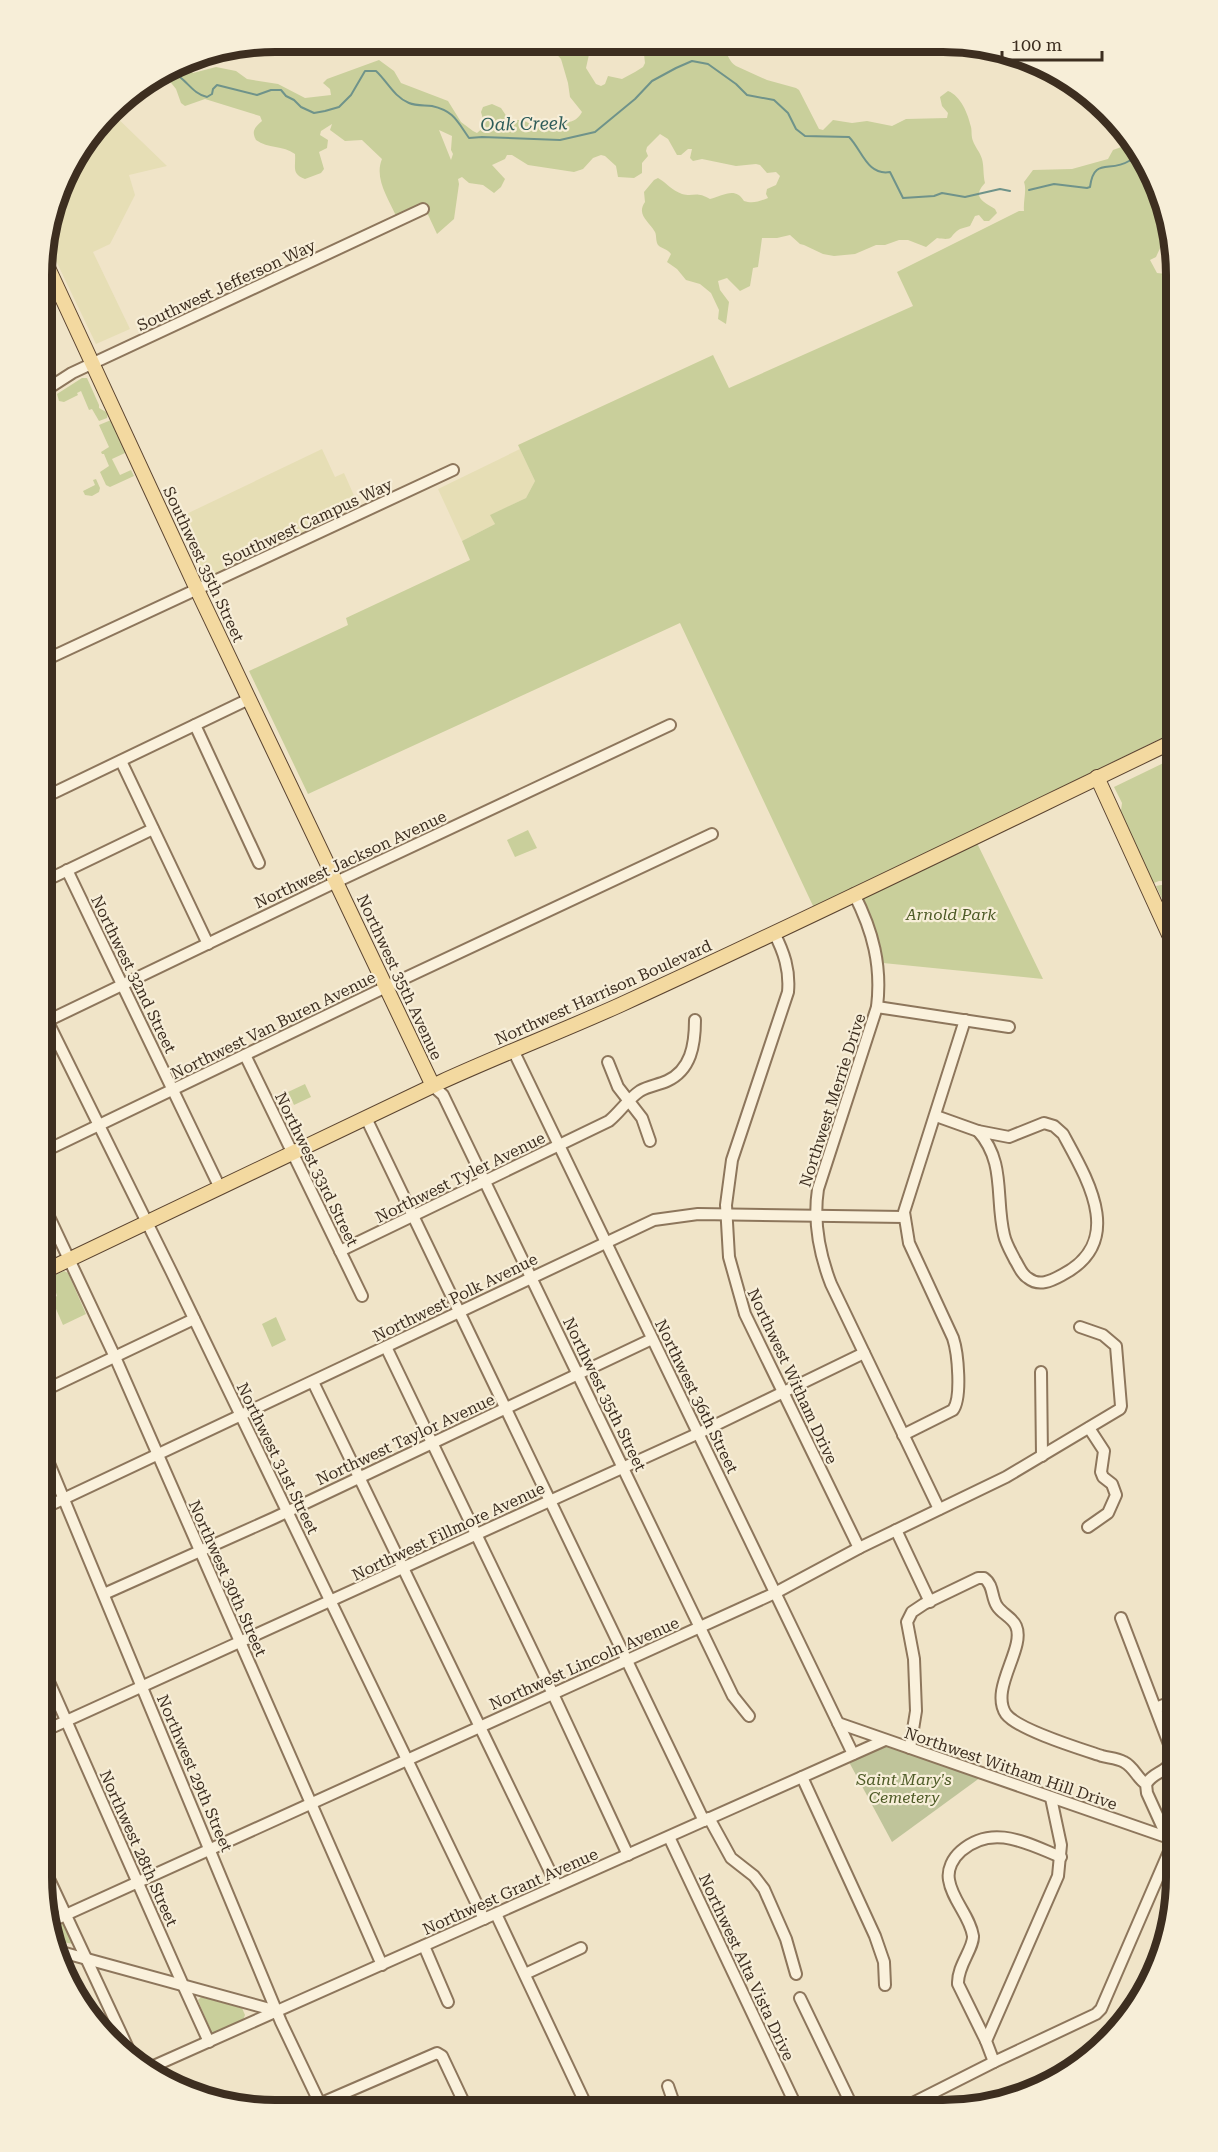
<svg xmlns="http://www.w3.org/2000/svg" width="1218" height="2152" font-family="'Roboto Serif',serif">
<style>
.farmland{fill:#e6deb5}
.green{fill:#c9cf9b;fill-rule:evenodd}
.cemetery{fill:#bfc49a}
.lines{fill:none;stroke-linecap:round;stroke-linejoin:round}
.stream{stroke:#6f938a;stroke-width:2}
.minor-casing{stroke:#8d765c;stroke-width:14}
.major-casing{stroke:#5b4430;stroke-width:16}
.minor{stroke:#faf1dc;stroke-width:10}
.major{stroke:#f3d9a0;stroke-width:14}
.labels{text-anchor:middle;stroke-width:4.5;stroke-linejoin:round;paint-order:stroke}
.street-label{font-size:16px;fill:#3d2e20;stroke:#f7eed8}
.park-label{font-size:16px;font-style:italic;fill:#4d5a26;stroke:#f7eed8}
.water-label{font-size:18px;font-style:italic;fill:#2f5d5a;stroke:#f7eed8}
.rim{fill:none;stroke:#3d2e20;stroke-width:8}
</style>
<rect width="100%" height="100%" fill="#f0e4c8"/>
<g class="farmland">
<path d="M935,46H977L942,53Z"/>
<path d="M112,113L167,166L129,175L135,195L110,244L93,252L130,329L96,344L46,240L66,172Z"/>
<path d="M322,449L335,477L344,473L356,500L345,505L349,514L206,580L178,518Z"/>
<path d="M520,449L535,481L526,498L491,515L495,524L462,541L438,489Z"/>
</g>
<g class="green">
<path d="M547,44H599L590,50L586,68L596,84L601,86L605,84L608,76L622,79L635,72L643,67L645,63L644,54C648,51 652,46 656,45C664,42 716,45 724,51C729,55 729,62 736,66L767,80L796,88L799,90L819,129L823,130L833,120L852,123L867,121L892,126L906,119L947,118L948,113L942,106L940,97L948,91C961,96 968,114 971,127C972,131 971,136 973,141C975,147 980,152 982,159C984,166 983,175 985,183C972,197 982,201 995,209L997,213L989,221H984L979,215L975,216L970,226C967,227 963,228 960,229C948,236 956,241 937,238L926,247L908,240H899L885,245H876L855,254L834,256L823,254L804,245L800,244L790,235L777,238H762L758,267L753,268L750,286L740,291L727,278L718,281L720,290L729,302L726,324L718,319L719,310L711,293L700,284L686,280L677,269L667,262L671,254C667,249 663,249 659,246C655,242 657,236 655,232C649,221 636,215 645,202L644,192L654,180L658,178C667,183 671,190 682,194C694,197 696,191 710,199C723,196 735,186 744,201C753,204 760,201 768,198L766,194L767,189L776,185L780,176L776,172L767,173L760,165L756,164L736,166L702,159L693,161L690,158L692,149H688L681,155H677L668,139L660,134L647,147L646,151L648,156L642,163V173L634,178L618,177L616,166L605,156L601,155L593,158L583,169L574,172L528,165L512,155H507L505,159L492,165L505,179L501,187L494,193L483,185L469,183L462,177L458,179L459,184L454,219L437,234L423,204L396,216C388,198 374,178 382,159L362,140L345,141L330,130L332,124L321,131L320,135L328,140L327,148L319,152L324,169L321,173L305,179C291,174 296,167 295,154C283,145 268,149 256,140C251,131 255,127 262,121L260,116L205,99L185,106L181,103L176,89L164,74L181,63L193,73L216,67L236,71L247,79L278,84L305,98L331,95L330,89L323,83L327,79L379,60L394,71L401,83L448,101L461,122L473,131L477,133L485,126L481,112L483,107L492,104L501,108L509,120H523L532,125C538,125 542,123 547,122C560,121 574,127 582,112L570,97L568,83L561,59ZM439,130L452,136L451,150L453,154L451,160Z"/>
<path d="M1132,140L1137,145L1164,200L1170,240L1161,246L1156,257L1150,260L1157,273L1176,275V731L814,908L680,623L308,794L249,671L348,625L346,618L470,560L462,541L495,524L490,515L526,498L535,481L518,445L713,355L729,388L913,306L897,272L1019,211H1024C1023,201 1027,191 1024,182L1033,170L1072,169L1108,159L1113,150L1127,145Z"/>
<path d="M82,378H87L99,405V408L108,413L107,418L99,421L92,409L89,410L81,391L77,393L78,395L64,402L59,401L57,394Z"/>
<path d="M111,420L125,450V453L112,459L120,475L131,470L134,476L110,487L106,485L100,472L109,466L104,454H102L101,452L109,447L99,425Z"/>
<path d="M96,479L100,488L99,492L92,496L85,495L83,491L95,485L93,480Z"/>
<path d="M1176,757V882L1159,881L1154,883L1147,872L1121,811L1122,803L1114,787Z"/>
<path d="M528,830L537,848L515,857L507,840Z"/>
<path d="M976,841L1043,979L883,963L878,939L862,895Z"/>
<path d="M1161,885L1176,886V929L1156,886Z"/>
<path d="M305,1084L311,1097L294,1105L288,1092Z"/>
<path d="M64,1271L68,1273L86,1314L63,1325L53,1302L52,1299L57,1296L54,1286L50,1284L43,1287V1281Z"/>
<path d="M276,1317L286,1340L272,1347L262,1324Z"/>
<path d="M62,1922L73,1944L53,1940L50,1928Z"/>
<path d="M201,1997L242,2008L245,2015L243,2020L212,2033L199,2003L198,2000Z"/>
</g>
<path class="cemetery" d="M883,1745L981,1777L892,1842L849,1762Z"/>
<g class="lines">
<g class="stream">
<path d="M168,71C186,76 190,93 207,97L212,94L213,89L217,85L257,95L271,90H281L286,96L294,100L301,107L314,113L325,111L339,107L351,95L365,71H376C387,81 394,97 409,103C416,106 425,105 432,106C454,111 457,121 469,138L482,137L560,140L595,132L635,99L652,81L676,68L692,61L708,64L736,84L747,95L774,100L788,113L796,129L805,136L849,137C862,150 867,176 890,172L903,198L934,196L942,193L965,197L1000,189L1010,191"/>
<path d="M1029,190L1054,184L1087,188L1090,187C1094,157 1109,173 1129,161C1133,159 1136,154 1140,151"/>
</g>
<defs>
<g id="minor">
<path d="M44,391L72,373L423,209"/>
<path d="M43,661L453,470"/>
<path d="M195,725L259,863"/>
<path d="M121,761L208,944"/>
<path d="M43,798L249,699"/>
<path d="M67,870L220,1188"/>
<path d="M43,882L153,829"/>
<path d="M854,894C873,931 882,966 877,1007L818,1189C813,1222 819,1253 831,1284L939,1509"/>
<path d="M774,933C784,952 790,970 788,992L732,1160L726,1205L729,1257L745,1314L859,1548"/>
<path d="M877,1007L1009,1027"/>
<path d="M43,1012L171,1271L484,1919"/>
<path d="M43,1023L336,882L670,725"/>
<path d="M513,1050L853,1754"/>
<path d="M245,1055L362,1296"/>
<path d="M608,1062L618,1087L642,1118L650,1141"/>
<path d="M433,1086L443,1095L733,1696L749,1716"/>
<path d="M936,1116L978,1131"/>
<path d="M366,1118L704,1821"/>
<path d="M1044,1123L1054,1126L1063,1134C1088,1180 1126,1242 1062,1275C1051,1281 1039,1287 1028,1278C1021,1274 1019,1266 1015,1260C1011,1252 1006,1244 1004,1235C995,1198 1006,1162 978,1131L1009,1137Z"/>
<path d="M43,1152L386,987L712,834"/>
<path d="M43,1204L115,1357L382,1965"/>
<path d="M340,1251L609,1121C620,1112 628,1099 640,1091C648,1086 658,1085 667,1081C691,1070 695,1045 695,1020"/>
<path d="M386,1347L553,1694L628,1855"/>
<path d="M1041,1372L1042,1456"/>
<path d="M313,1382L557,1886"/>
<path d="M43,1391L194,1319"/>
<path d="M903,1435L953,1410C962,1398 958,1353 953,1338L909,1243L904,1212L965,1020"/>
<path d="M43,1449L281,2022L322,2108"/>
<path d="M42,1509L654,1220L698,1214L904,1217"/>
<path d="M1088,1527L1108,1513L1116,1495L1112,1484L1103,1477L1101,1472L1104,1451L1089,1428"/>
<path d="M896,1530L930,1602"/>
<path d="M104,1594L274,1518L652,1339"/>
<path d="M1121,1618L1172,1752C1172,1774 1155,1769 1146,1784"/>
<path d="M42,1666L183,1985L209,2042"/>
<path d="M1156,1708L1176,1700"/>
<path d="M838,1723L1169,1838"/>
<path d="M42,1732L699,1433L864,1353"/>
<path d="M910,1748L916,1711L914,1659L907,1622L912,1612L924,1604L978,1578H984C994,1585 991,1597 997,1606C1002,1614 1012,1617 1016,1626C1026,1648 989,1689 1006,1714C1018,1730 1081,1749 1102,1756C1109,1758 1117,1758 1124,1762C1134,1767 1137,1778 1146,1784L1147,1793L1167,1837"/>
<path d="M802,1777L875,1936L884,1962L885,1985"/>
<path d="M709,1818L731,1858L754,1876L764,1889L786,1939L796,1974"/>
<path d="M669,1837L798,2110"/>
<path d="M42,1864L134,2061"/>
<path d="M496,1914L588,2109"/>
<path d="M50,1922L775,1593L859,1548L1006,1477L1120,1409L1121,1406L1116,1346L1103,1335L1080,1327"/>
<path d="M424,1946L448,2002"/>
<path d="M54,1950L277,2011"/>
<path d="M525,1974L581,1948"/>
<path d="M800,1998L854,2110"/>
<path d="M986,2041L958,1984C957,1966 974,1948 973,1936C970,1916 952,1900 949,1880C947,1869 953,1858 961,1851C993,1823 1028,1844 1061,1857"/>
<path d="M994,2062L986,2041L1058,1876L1061,1845L1051,1798"/>
<path d="M147,2069L885,1740"/>
<path d="M668,2086L676,2109"/>
<path d="M310,2108L437,2053L442,2056L467,2109"/>
<path d="M899,2110L994,2062L1096,2014L1101,2009L1174,1840"/>
</g>
<g id="major">
<path d="M44,259L200,596L433,1086"/>
<path d="M1097,777L1176,950"/>
<path d="M43,1272L441,1082C500,1055 560,1032 620,1005C806,920 991,829 1176,740"/>
</g>
</defs>
<use href="#minor" class="minor-casing"/>
<use href="#major" class="major-casing"/>
<use href="#minor" class="minor"/>
<use href="#major" class="major"/>
</g>
<g class="labels">
<g class="street-label">
<text transform="translate(226 285) rotate(-25)" y="6">Southwest Jefferson Way</text>
<text transform="translate(307 522) rotate(-25)" y="6">Southwest Campus Way</text>
<text transform="translate(204 564) rotate(65)" y="6">Southwest 35th Street</text>
<text transform="translate(350 859) rotate(-25)" y="6">Northwest Jackson Avenue</text>
<text transform="translate(134 974) rotate(64)" y="6">Northwest 32nd Street</text>
<text transform="translate(400 977) rotate(65)" y="6">Northwest 35th Avenue</text>
<text transform="translate(603 992) rotate(-24)" y="6">Northwest Harrison Boulevard</text>
<text transform="translate(273 1025) rotate(-26)" y="6">Northwest Van Buren Avenue</text>
<text transform="translate(832 1100) rotate(-72)" y="6">Northwest Merrie Drive</text>
<text transform="translate(317 1169) rotate(64)" y="6">Northwest 33rd Street</text>
<text transform="translate(460 1177) rotate(-26)" y="6">Northwest Tyler Avenue</text>
<text transform="translate(455 1297) rotate(-26)" y="6">Northwest Polk Avenue</text>
<text transform="translate(793 1376) rotate(65)" y="6">Northwest Witham Drive</text>
<text transform="translate(605 1394) rotate(64)" y="6">Northwest 35th Street</text>
<text transform="translate(697 1396) rotate(64)" y="6">Northwest 36th Street</text>
<text transform="translate(405 1439) rotate(-25)" y="6">Northwest Taylor Avenue</text>
<text transform="translate(278 1458) rotate(64)" y="6">Northwest 31st Street</text>
<text transform="translate(448 1531) rotate(-25)" y="6">Northwest Fillmore Avenue</text>
<text transform="translate(228 1578) rotate(66)" y="6">Northwest 30th Street</text>
<text transform="translate(584 1663) rotate(-24)" y="6">Northwest Lincoln Avenue</text>
<text transform="translate(1011 1768) rotate(19)" y="6">Northwest Witham Hill Drive</text>
<text transform="translate(195 1773) rotate(67)" y="6">Northwest 29th Street</text>
<text transform="translate(139 1848) rotate(66)" y="6">Northwest 28th Street</text>
<text transform="translate(510 1891) rotate(-24)" y="6">Northwest Grant Avenue</text>
<text transform="translate(747 1967) rotate(65)" y="6">Northwest Alta Vista Drive</text>
</g>
<g class="park-label">
<text x="951" y="920">Arnold Park</text>
<text x="904" y="1785">Saint Mary's<tspan x="904" dy="18">Cemetery</tspan></text>
</g>
<g class="water-label">
<text transform="translate(524 124) rotate(-1)" y="6">Oak Creek</text>
</g>
</g>
<path d="M0 0H1218V2152H0ZM275 52H943A223 223 0 0 1 1166 275V1877A223 223 0 0 1 943 2100H275A223 223 0 0 1 52 1877V275A223 223 0 0 1 275 52Z" fill="#f7eed8" fill-rule="evenodd"/>
<path class="rim" d="M275 52H943A223 223 0 0 1 1166 275V1877A223 223 0 0 1 943 2100H275A223 223 0 0 1 52 1877V275A223 223 0 0 1 275 52Z"/>
<path d="M1002 51v9h100v-9" fill="none" stroke="#3d2e20" stroke-width="3"/>
<text x="1011" y="51" font-size="18" fill="#3d2e20" stroke="#f7eed8" stroke-width="4.5" paint-order="stroke">100 m</text>
</svg>
